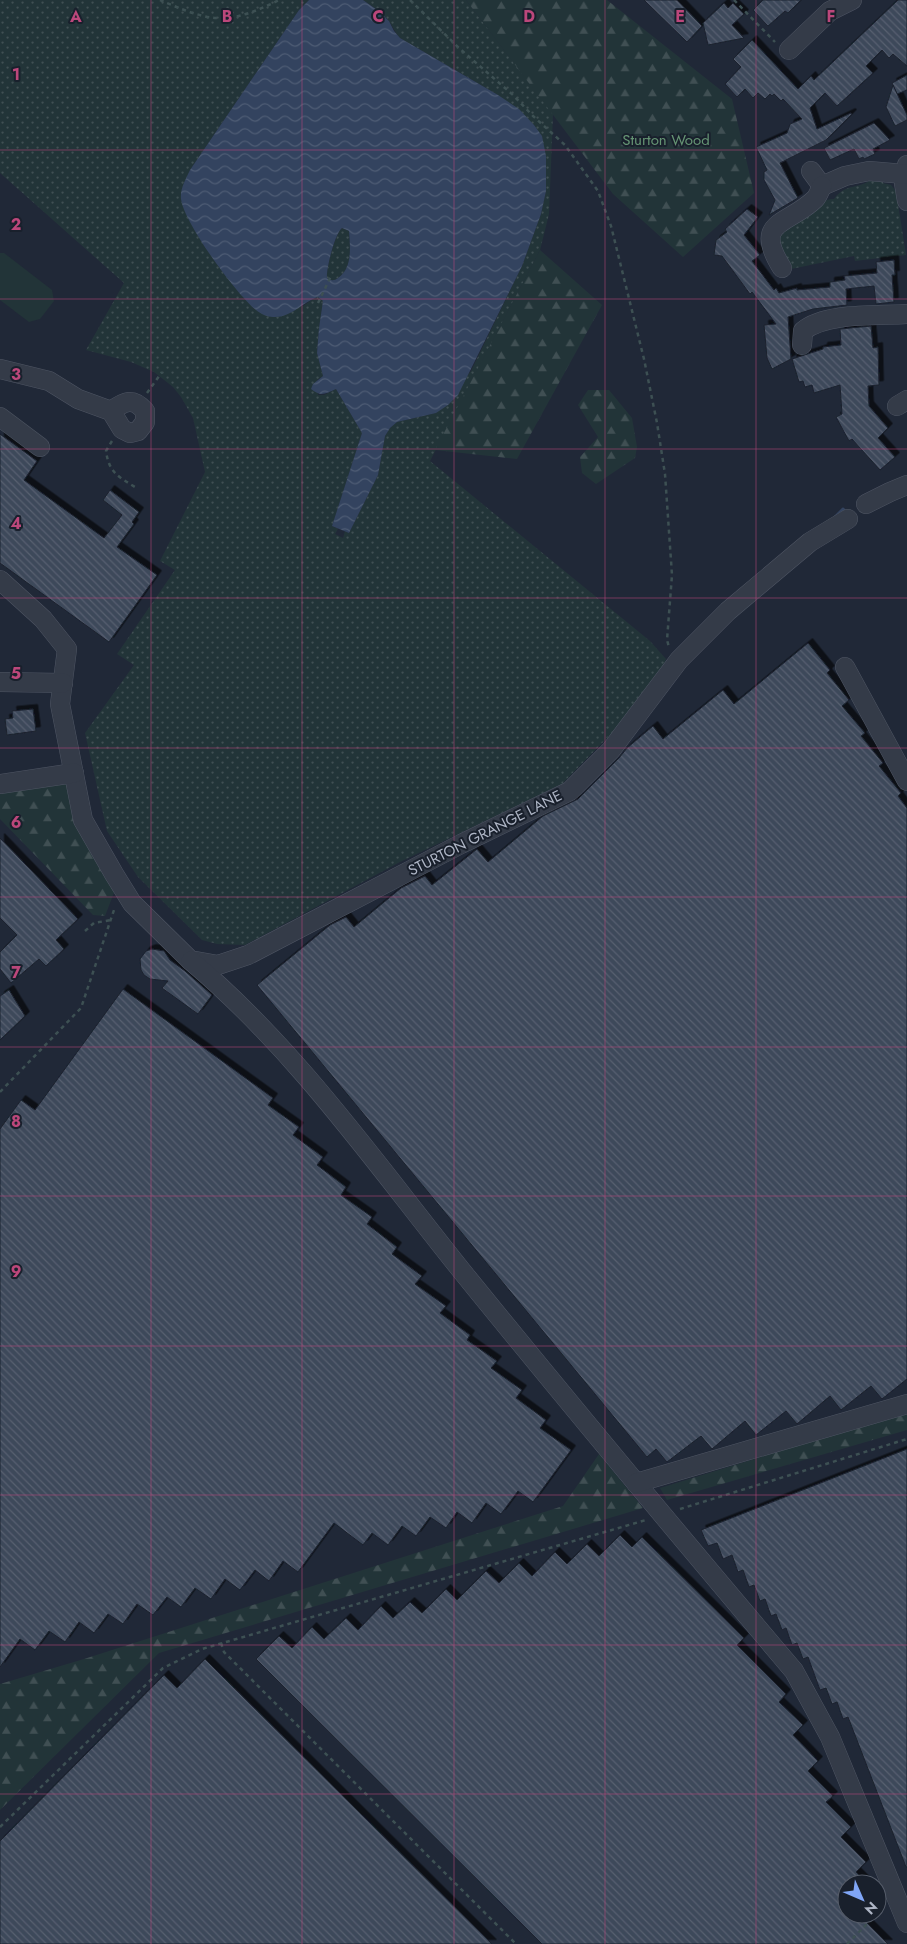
<svg xmlns="http://www.w3.org/2000/svg" width="907" height="1944" font-family="Jost,sans-serif">
<style>
.green{fill:url(#green-dots)}
.forest{fill:url(#forest-firs)}
.pitch{fill:#223438}
.water{fill:url(#water-waves);fill-rule:evenodd}
.lines{fill:none;stroke-linecap:round;stroke-linejoin:round}
.stream{stroke:#33435f;stroke-width:4.5}
.building{fill:url(#building-back-hatch);stroke:#1b222e;filter:url(#shadow)}
.minor-casing{stroke:#4e5563;stroke-width:20}
.path{stroke:#3d5053;stroke-width:2.5;stroke-dasharray:4 4;stroke-linecap:butt}
.minor{stroke:#343b48;stroke-width:19}
.grid{fill:none;stroke:#bc477b;stroke-width:1;stroke-opacity:0.55}
.labels{text-anchor:middle;stroke-width:4;stroke-linejoin:round;paint-order:stroke}
.park-label{font-size:15px;fill:#669574;stroke:#19202c}
.street-label{font-size:15px;fill:#aeb5c5;stroke:#19202c}
.grid-label{font-size:16px;text-anchor:middle;font-weight:bold;fill:#bc477b;stroke:#19202c;stroke-width:4;stroke-linejoin:round;paint-order:stroke}
</style>
<defs>
<pattern id="green-dots" width="8" height="8" patternUnits="userSpaceOnUse" patternTransform="scale(1.25)"><rect width="8" height="8" fill="#223438"/><path d="M2 2h.1M6 6h.1" fill="none" stroke="#404f53" stroke-width="1.8" stroke-linecap="round"/></pattern>
<pattern id="forest-firs" width="22" height="20" patternUnits="userSpaceOnUse" patternTransform="scale(1.25)"><rect width="22" height="20" fill="#223438"/><path d="M5 1l3.5 6h-7zM16 11l3.5 6h-7z" fill="#404f53"/></pattern>
<pattern id="water-waves" width="16" height="10" patternUnits="userSpaceOnUse" patternTransform="scale(1.25)"><rect width="16" height="10" fill="#33435f"/><path d="M0 5q4-4 8 0t8 0" fill="none" stroke="#4e5c74"/></pattern>
<pattern id="building-back-hatch" width="6" height="6" patternUnits="userSpaceOnUse" patternTransform="scale(1.25)"><rect width="6" height="6" fill="#3e485a"/><path d="M-1 5l2 2M0 0l6 6M5-1l2 2" fill="none" stroke="#576070"/></pattern>
<filter id="shadow"><feDropShadow dx="4.5" dy="-4.5" stdDeviation="0" flood-color="#0009"/></filter>
</defs>
<rect width="100%" height="100%" fill="#202837"/>
<g class="green">
<path d="M0,0H309L299,10L190,170L181,199C196,242 225,275 254,309L303,306L313,299L318,297L323,301L319,328L317,353L323,376L317,380L318,395H324L336,389L362,433L332,526L338,529L335,534L343,538L345,531L349,533L378,475L385,436L390,428L397,422L436,413L471,371L522,266L541,214L546,191L498,95L400,38C395,32 393,27 389,21C382,12 372,6 363,0H466L553,114L549,214L540,250L430,461L650,641L666,659L661,674L613,732L562,784L400,862L245,945L217,944L202,940L138,877L107,831L85,733L134,665L117,654L175,570L160,561L205,472L193,418L181,397L173,387L154,372L131,362L86,350L124,283L0,173Z"/>
<path d="M872,178L883,180V183L891,185L896,191L906,255L855,261L854,256L791,269L781,259L776,236C790,226 817,198 834,199C846,182 861,190 872,178Z"/>
<path d="M342,228L349,231C350,246 353,268 338,278C334,281 331,281 327,278C326,269 335,234 342,228Z"/>
</g>
<g class="forest">
<path d="M466,0H607L732,99L754,193L683,257L613,194Z"/>
<path d="M540,250L602,305L517,459L435,450Z"/>
<path d="M588,390H609L632,418L637,447L635,458L596,484L582,473L580,457L598,437L578,405Z"/>
<path d="M70,782L80,824L96,862L115,890L105,916L93,915L0,819V791Z"/>
<path d="M907,1412V1430L667,1500L660,1488Z"/>
<path d="M599,1454L643,1508L159,1653L0,1810V1684L84,1659L563,1506Z"/>
</g>
<path class="pitch" d="M0,253H4L52,290L54,301L40,319L29,322L0,300Z"/>
<path class="water" d="M309,0H363L380,12L389,21L394,31L400,38L498,95L519,109L534,125L542,136L546,156V191L541,214L522,266L458,395L448,405L436,413L397,422L390,428L385,436L378,475L349,533L332,526L362,433L336,389C325,394 321,397 311,389L313,384L323,376L317,353L319,328L323,301L318,297C302,302 292,318 273,317C267,317 261,314 256,310C236,294 184,223 181,199C180,188 186,179 190,170L299,10ZM342,228L349,231C350,246 353,268 338,278C334,281 331,281 327,278C326,269 335,233 342,228Z"/>
<g class="lines">
<path class="stream" d="M835,518L843,510"/>
</g>
<g class="building">
<path d="M644,0H677L702,26L687,42Z"/>
<path d="M763,0H801L788,13L785,11L768,26L753,10Z"/>
<path d="M898,0H907V66L893,54L889,58L882,50L866,66L873,73L837,106L825,93L810,108L817,129L851,113L852,114L826,140L780,163L798,198L769,215L775,200L764,180V172L767,170L756,147L787,133L790,124L802,119L783,99L781,101L774,94L772,96L770,94L765,99L758,93L753,98L745,89L737,97L725,84L741,67L733,59L752,40L798,89L811,76L814,80Z"/>
<path d="M724,3L728,8L733,3L744,14L732,25L744,38L708,45L703,23Z"/>
<path d="M907,75V90L897,94L892,83Z"/>
<path d="M893,85L907,115V120L895,126L886,107Z"/>
<path d="M874,123L890,140L873,149L875,154L864,159L863,157L859,159L854,149L830,160L824,148Z"/>
<path d="M747,209L758,217L744,235L760,255L752,261L771,286L774,290L776,288L779,293L797,288V290L830,287V282L845,280L844,276L877,273L876,262L894,260L895,275H892L894,302L876,304L874,286L846,289L847,305L813,309L788,317L791,359L772,369L767,358L764,325L776,324L752,292L750,294L722,256L714,255L716,240L727,232L725,229Z"/>
<path d="M871,326L873,348L878,347L879,385L868,386L869,406L888,428L878,438L895,457L880,470L852,439L849,441L836,417L842,414L840,385L814,393L812,385L805,387L803,381L799,382L792,359L823,349V347L841,345L840,329Z"/>
<path d="M0,434L37,461L24,480L104,538L122,515L103,500L110,490L139,512L132,522L134,524L117,547L157,575L109,642L0,563Z"/>
<path d="M808,643L830,670L827,673L849,700L842,706L865,733L861,736L883,763L879,766L901,793L898,796L907,808V1379L882,1399L871,1386L841,1410L830,1396L797,1424L786,1411L756,1435L745,1421L712,1449L701,1436L667,1462L656,1449L647,1457L257,985L330,925L346,917L354,927L401,888L425,876L432,885L477,849L488,862L543,816L578,799L619,758L627,748L653,726L663,739L723,690L734,704Z"/>
<path d="M33,709L36,731L7,735L5,719L13,718L12,711Z"/>
<path d="M0,838L78,919L56,940L64,949L46,966L39,959L11,983L0,969V952L17,935L0,918Z"/>
<path d="M152,949L164,951L170,960L185,971L212,995L198,1014L162,988L168,981L150,979L144,975L141,970L140,959L146,951Z"/>
<path d="M123,989L273,1098L268,1105L299,1127L293,1135L323,1157L317,1165L346,1187L341,1195L372,1217L367,1224L397,1247L392,1254L422,1276L415,1284L446,1306L440,1313L470,1335L467,1340L497,1361L491,1368L522,1390L516,1398L546,1420L540,1428L571,1450L533,1502L518,1491L501,1514L486,1503L472,1523L457,1512L446,1528L430,1517L416,1536L402,1526L388,1545L372,1533L363,1545L334,1523L298,1572L283,1561L269,1581L255,1570L240,1590L225,1579L211,1599L195,1588L181,1607L167,1597L153,1615L137,1604L123,1624L108,1614L94,1633L79,1622L65,1642L49,1631L35,1650L20,1639L0,1667V1129L21,1100L35,1110Z"/>
<path d="M9,990L25,1016L0,1040V996Z"/>
<path d="M907,1449V1867H906L848,1717L843,1719L837,1702L832,1704L826,1688L820,1690L808,1657L803,1659L797,1643L792,1645L786,1628L782,1630L776,1614L771,1616L765,1599L760,1601L754,1585L749,1587L743,1570L738,1572L732,1555L723,1559L717,1543L708,1546L701,1530Z"/>
<path d="M620,1535L632,1547L642,1537L744,1638L737,1645L786,1694L779,1702L803,1725L793,1735L818,1761L808,1771L833,1796L826,1802L851,1827L841,1837L866,1862L856,1872L868,1884H847V1914H858L888,1944H542L256,1659L279,1636L292,1648L312,1627L324,1639L346,1618L358,1630L381,1606L393,1618L410,1602L422,1613L446,1589L457,1600L486,1571L499,1583L519,1563L532,1576L555,1552L567,1564L587,1544L599,1556Z"/>
<path d="M205,1659L492,1944H0V1841L164,1675L177,1688Z"/>
</g>
<g class="lines">
<defs>
<g id="minor">
<path d="M789,50L830,11L852,0"/>
<path d="M907,165L904,183L907,201"/>
<path d="M811,171L822,186L845,176L869,171L904,174"/>
<path d="M782,268C752,220 787,226 815,199C818,196 820,190 822,186"/>
<path d="M802,345L803,331C826,312 878,316 907,314"/>
<path d="M0,369L49,381L78,399L111,411L122,429L130,433L138,431L145,422V411C133,397 125,401 111,411"/>
<path d="M897,406L907,400"/>
<path d="M0,417L40,447"/>
<path d="M866,504L890,492L907,485"/>
<path d="M0,580L43,619L67,649L60,704L83,820L114,874L132,903L190,960L218,965L248,955L461,844L570,791L611,750L679,660L728,611L810,542L848,519"/>
<path d="M845,667L907,781"/>
<path d="M0,682L63,683"/>
<path d="M0,784L74,773"/>
<path d="M191,961C298,1051 378,1167 465,1275C573,1408 683,1540 794,1671L830,1737L907,1923"/>
<path d="M636,1483L907,1404"/>
</g>
</defs>
<use href="#minor" class="minor-casing"/>
<g class="path">
<path d="M160,0C176,7 199,17 216,18C237,20 261,9 279,0"/>
<path d="M410,0L459,48L513,95L533,116L565,145L598,191L611,226L644,359L657,423L665,474L672,575L667,640L669,647"/>
<path d="M734,0L775,42"/>
<path d="M318,303L331,276"/>
<path d="M147,393L162,372"/>
<path d="M112,441L106,451C109,472 117,476 135,487"/>
<path d="M85,931L94,923L111,920"/>
<path d="M0,1092L81,1008L115,907"/>
<path d="M680,1509L907,1439"/>
<path d="M221,1643L224,1652L516,1944"/>
<path d="M0,1827L163,1668L202,1649L646,1520"/>
<path d="M847,1944L877,1914"/>
</g>
<use href="#minor" class="minor"/>
</g>
<path class="grid" d="M151,0V1944M302,0V1944M454,0V1944M605,0V1944M756,0V1944M0,150H907M0,299H907M0,449H907M0,598H907M0,748H907M0,897H907M0,1047H907M0,1196H907M0,1346H907M0,1495H907M0,1645H907M0,1794H907"/>
<g class="labels">
<g class="park-label">
<text x="666" y="145">Sturton Wood</text>
</g>
<g class="street-label">
<text transform="translate(485 833) rotate(-27)" y="5">STURTON GRANGE LANE</text>
</g>
</g>
<g class="grid-label">
<text x="76" y="22">A</text>
<text x="227" y="22">B</text>
<text x="378" y="22">C</text>
<text x="529" y="22">D</text>
<text x="680" y="22">E</text>
<text x="831" y="22">F</text>
<text x="16" y="80">1</text>
<text x="16" y="230">2</text>
<text x="16" y="380">3</text>
<text x="16" y="529">4</text>
<text x="16" y="679">5</text>
<text x="16" y="828">6</text>
<text x="16" y="978">7</text>
<text x="16" y="1127">8</text>
<text x="16" y="1277">9</text>
</g>
<g transform="translate(862 1899) rotate(135)"><circle r="24" fill="#19202c" stroke="#555c69"/>
<path d="M0-4L9 19L0 12L-9 19Z" fill="#80a6f7"/>
<text y="-8" font-size="14" font-weight="bold" text-anchor="middle" fill="#aeb5c5">N</text>
</g>
</svg>
